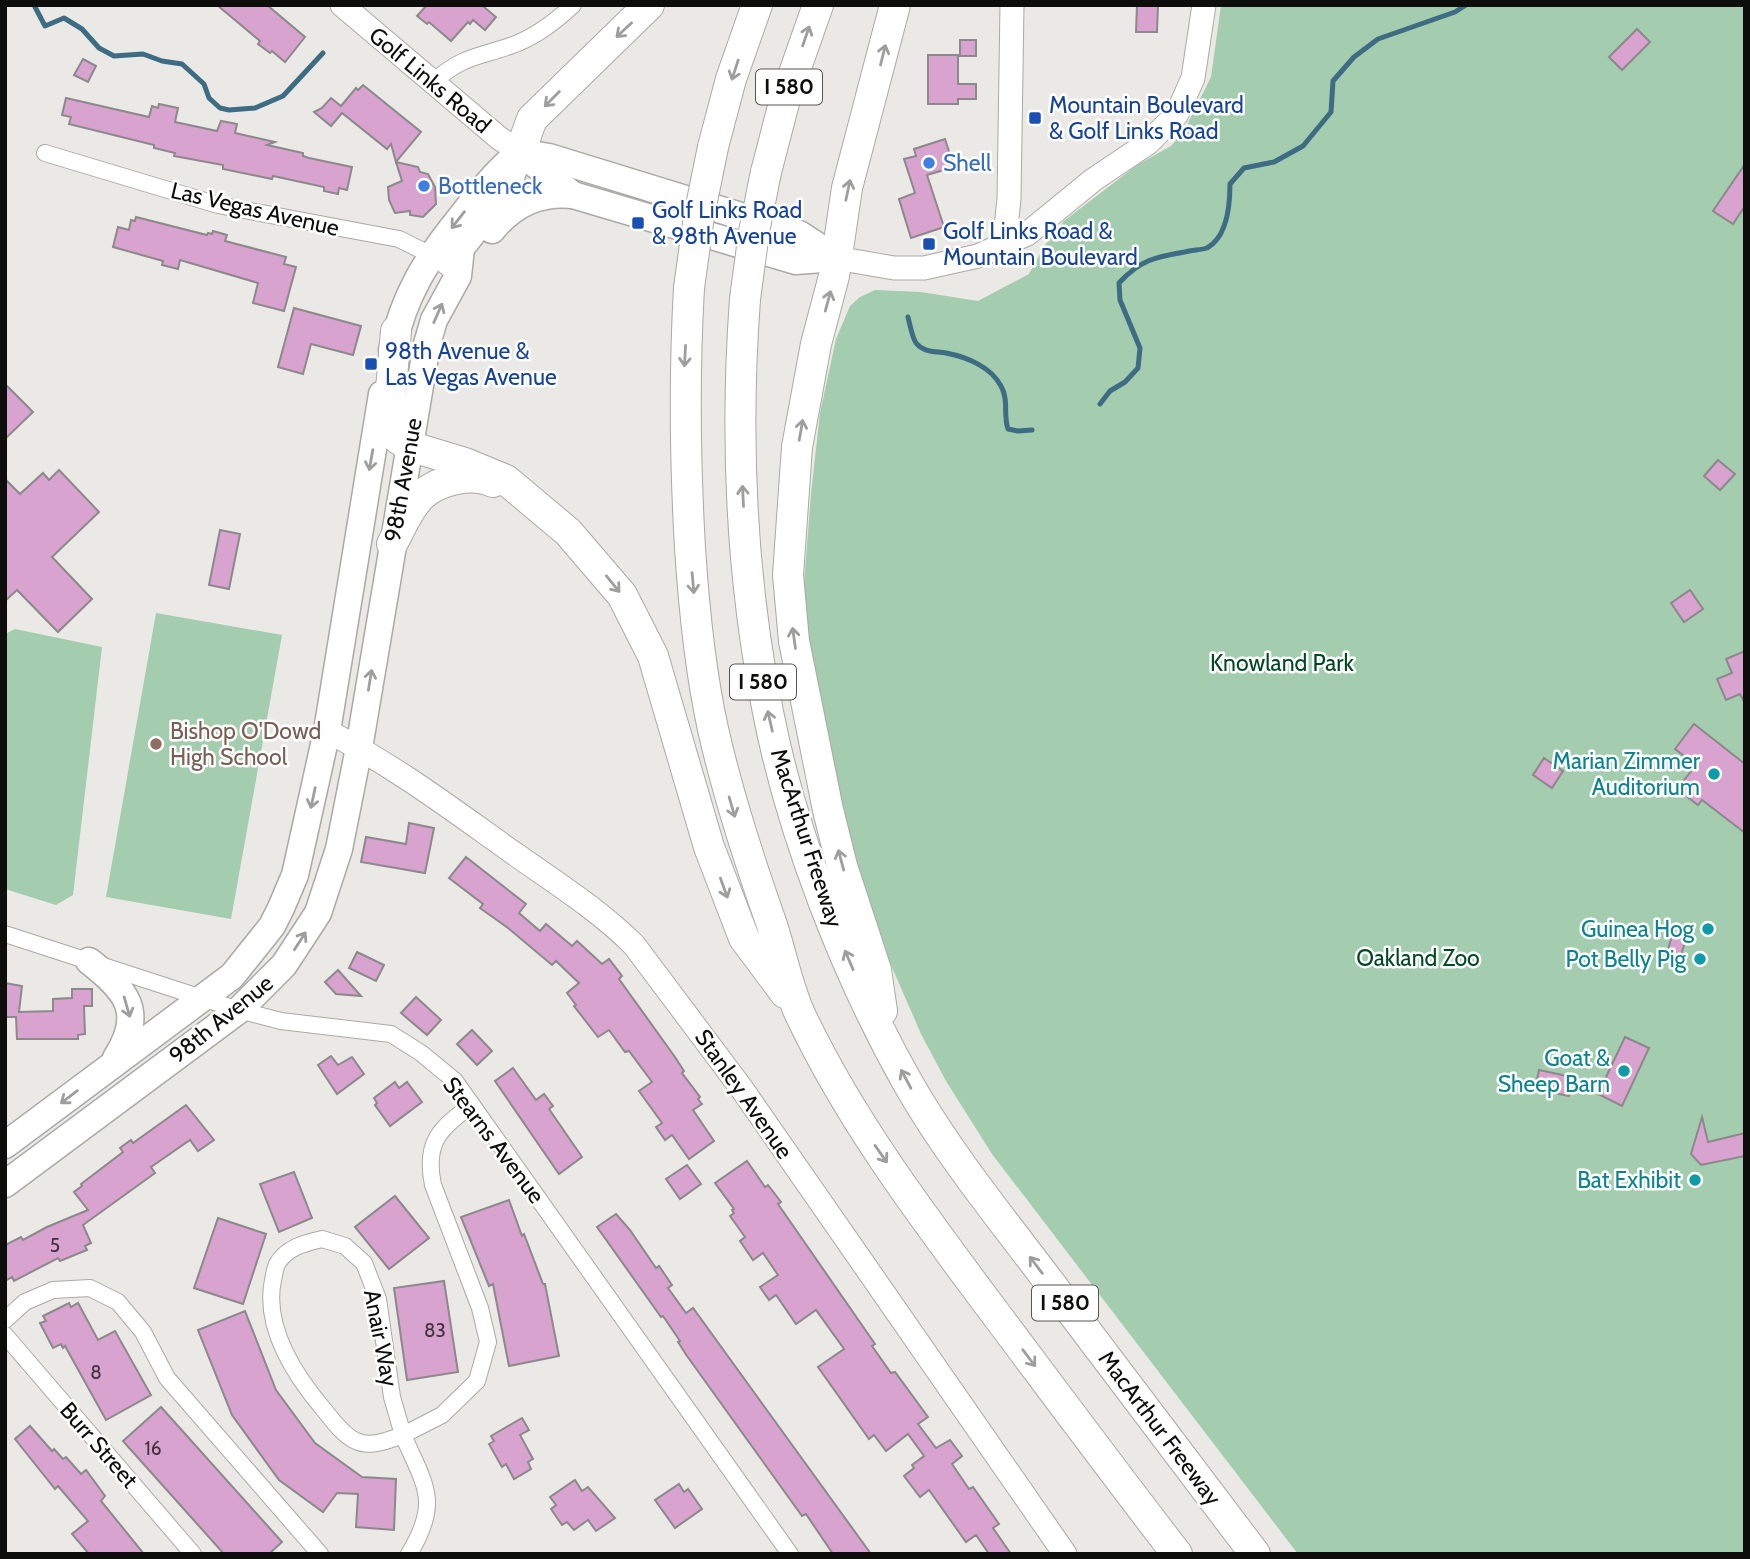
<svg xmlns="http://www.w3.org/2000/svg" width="1750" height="1559" font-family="Cabin,sans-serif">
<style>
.green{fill:#a4ccae}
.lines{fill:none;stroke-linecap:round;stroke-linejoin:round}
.stream{stroke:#3d6c83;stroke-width:5}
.building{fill:#d9a3cf;stroke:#8c888b;stroke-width:2}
.street-casing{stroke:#aaa9a5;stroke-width:18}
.secondary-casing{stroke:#aaa9a5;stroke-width:25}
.primary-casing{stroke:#aaa9a5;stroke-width:29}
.highway-casing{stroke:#aaa9a5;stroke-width:32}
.street{stroke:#fff;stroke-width:16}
.secondary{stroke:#fff;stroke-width:23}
.primary{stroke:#fff;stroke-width:26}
.highway{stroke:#fff;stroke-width:30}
.highway-bridge-casing{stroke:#aaa9a5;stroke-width:32;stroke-linecap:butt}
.highway-bridge{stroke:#fff;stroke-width:30}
.oneway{stroke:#9e9e9d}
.transit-dot{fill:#1a4fb4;stroke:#fff;stroke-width:2.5}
.shop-dot{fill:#3f7fe0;stroke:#fff;stroke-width:2.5}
.education-dot{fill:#8d6e63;stroke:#fff;stroke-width:2.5}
.culture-dot{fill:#0f9aa8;stroke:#fff;stroke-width:2.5}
.labels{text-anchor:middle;stroke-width:5;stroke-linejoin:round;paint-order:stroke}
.number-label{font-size:19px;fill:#40323c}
.shield{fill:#fff;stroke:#565654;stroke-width:2}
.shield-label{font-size:21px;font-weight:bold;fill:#0d0d0b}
.street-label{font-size:23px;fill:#0d0d0b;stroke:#fff}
.transit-label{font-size:23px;fill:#164399;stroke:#fff;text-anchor:start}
.shop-label{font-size:23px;fill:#366cbe;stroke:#fff;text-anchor:start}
.park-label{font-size:23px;fill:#004822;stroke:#fff}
.education-label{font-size:23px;fill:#785e54;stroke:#fff;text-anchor:start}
.culture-label{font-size:23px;fill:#0d838f;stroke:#fff;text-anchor:end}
</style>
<rect width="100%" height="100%" fill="#eae9e5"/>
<g class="green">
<path d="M1221,5H1745V1554H1298L992,1154L946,1081L921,1034L888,958L856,869L812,678L803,596L811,494L820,413L836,339L850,306L860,297L875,290L921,292L978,301L1029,274L1045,245L1064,221L1137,165L1171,146L1184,131L1211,77Z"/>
<path d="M156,613L282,635L231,919L106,897Z"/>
<path d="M15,629L102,647L73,895L56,905L5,889V634Z"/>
</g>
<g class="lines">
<g class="stream">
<path d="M34,5L45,26L64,18L82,29L99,48L114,56L143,54L162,61L182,64L204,84L209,98L220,108L229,110L255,108L283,96L323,53"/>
<path d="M908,317C910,325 912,337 916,343C924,353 936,351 946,353C967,357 991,367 1001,386C1009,400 1003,415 1008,429L1018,431L1032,430"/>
<path d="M1100,404L1110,391L1125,382L1138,368L1140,348L1120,300L1119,283C1140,260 1155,257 1185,252C1191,250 1201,250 1207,248C1227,237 1230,204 1230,184L1244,168L1274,162L1303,146L1331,112L1333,81L1354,57L1378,39L1455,12L1466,5"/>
</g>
</g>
<g class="building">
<path d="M217,5H267L305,37L285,62L272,51L270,53L258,44L260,41Z"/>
<path d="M427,5H486L484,7L496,17L485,30L473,20L470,24L468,22L451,41L429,22L427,24L417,16Z"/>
<path d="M1137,5H1158L1157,32H1136Z"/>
<path d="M1637,29L1650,42L1622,70L1609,57Z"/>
<rect x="960" y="40" width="16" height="16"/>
<path d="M928,55H958V84H976V99H958V104H928Z"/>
<path d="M83,59L96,66L88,82L74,75Z"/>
<path d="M363,85L421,132L396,162L391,144L387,149L342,113L331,126L314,112L322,108L331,98L341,106L356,88L358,90Z"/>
<path d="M66,98L149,117L152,106L158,108L159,104L178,108L175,122L217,131L221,121L237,124L235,133L275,142L267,145L303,153V156L309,158L352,167L347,190L339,188L338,194L324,191V187L273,176L272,179L223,169V165L174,156L175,153L154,148V145L69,124L71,117L62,115Z"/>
<path d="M945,139L954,167L927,175L944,227L911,238L899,199L915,193L904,159L916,156L914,149Z"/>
<path d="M396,162L418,167L420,172L428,174L435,187L436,204L423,217L410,215V211L395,213L389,200L388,187L402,181Z"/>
<path d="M1745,164V206L1733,224L1713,211Z"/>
<path d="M136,217L207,235L208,233L212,234L213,231L227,235L225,241L286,257L284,264L296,267L284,311L253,303L258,283L180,260L178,269L162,265L163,261L113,247L118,227L129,230L131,220L135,221Z"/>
<path d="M294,308L361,326L353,355L311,344L303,374L278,367Z"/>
<path d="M5,384L33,412L5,439Z"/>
<path d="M1718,460L1735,474L1720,490L1704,476Z"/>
<path d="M59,470L99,512L52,557L92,599L58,632L17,590L5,601V479L20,494L43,473L49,480Z"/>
<path d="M220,530L240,534L229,589L209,585Z"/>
<path d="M1690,590L1703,609L1684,622L1671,603Z"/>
<path d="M1745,651V703L1740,694L1726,700L1717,679L1732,673L1726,659Z"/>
<path d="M1694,724L1745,764V833L1702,800L1698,805L1682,793L1686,788L1681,784L1696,765L1675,749Z"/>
<path d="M1544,758L1563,771L1552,788L1533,775Z"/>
<path d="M409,823L434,828L425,873L361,862L366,837L406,844Z"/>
<path d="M466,857L526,904L519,913L540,931L546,924L572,946L577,941L602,964L609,959L622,976L619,979L675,1057L684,1071L682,1073L700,1097L698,1099L702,1104L693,1110L714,1141L689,1159L672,1135L665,1140L656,1127L662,1123L639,1091L652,1082L629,1051L625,1052L609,1030L598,1037L574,1006L576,1005L567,993L579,983L556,961L552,965L508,928L480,908L483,904L449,878Z"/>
<path d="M1672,935L1686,939L1680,958L1667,954Z"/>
<path d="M357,952L384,965L376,981L349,968Z"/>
<path d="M338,970L361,996L336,994L325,982Z"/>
<path d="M5,983L22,986L19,1012L53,1011V999L72,998V989H92V1006H84L85,1034L78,1035V1039H17L16,1017H5Z"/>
<path d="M416,997L441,1020L427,1035L401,1013Z"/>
<path d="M472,1030L492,1051L477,1065L457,1044Z"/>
<path d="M1625,1037L1649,1048L1622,1106L1598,1094Z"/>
<path d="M331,1056L338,1065L352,1057L364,1074L337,1094L318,1065Z"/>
<path d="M513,1068L536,1100L544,1094L553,1106L549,1109L582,1157L559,1174L495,1081Z"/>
<path d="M1539,1070L1572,1077L1569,1096L1535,1089Z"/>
<path d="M395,1082L399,1088L407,1082L422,1102L390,1126L375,1105L377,1103L374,1098Z"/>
<path d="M186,1105L214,1140L198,1151L190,1140L151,1167L155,1173L83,1225L91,1243L85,1246L87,1250L60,1261L58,1258L14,1281L12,1277L5,1281V1245L21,1237L23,1240L47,1227L88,1210L74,1192L82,1186L81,1184L123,1152L120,1148L131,1140L133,1143Z"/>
<path d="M1702,1117L1708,1142L1745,1133V1156L1701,1165L1691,1154Z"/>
<path d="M747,1161L765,1187L768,1185L781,1202L778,1204L875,1344L872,1346L891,1373L895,1372L928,1417L918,1424L936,1448L950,1440L962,1456L952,1464L969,1489L973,1487L999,1524L993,1528L1011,1554H989L976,1535L966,1542L929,1490L920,1497L904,1476L914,1468L912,1465L924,1456L908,1434L886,1451L874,1435L869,1439L818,1367L844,1349L816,1310L796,1324L776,1295L769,1300L760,1287L778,1275L763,1253L753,1260L740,1241L745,1237L730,1216L734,1213L732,1210L734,1209L715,1183Z"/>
<path d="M687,1165L701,1184L680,1199L666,1179Z"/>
<path d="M294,1172L312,1218L279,1232L260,1184Z"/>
<path d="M395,1196L429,1238L389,1269L355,1227Z"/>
<path d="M509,1200L522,1236L524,1234L543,1284H545L559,1356L509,1366L493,1284L489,1286L461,1217Z"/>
<path d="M616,1214L630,1230L656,1268L659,1266L672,1285L668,1288L686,1313L693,1308L871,1554H833L806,1514L802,1516L687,1356L678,1342L680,1341L663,1316L661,1317L597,1227Z"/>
<path d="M218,1218L266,1234L243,1304L194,1288Z"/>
<path d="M444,1281L458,1372L407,1380L394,1288Z"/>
<path d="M69,1303L71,1307L78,1303L98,1340L115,1331L151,1395L106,1420L65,1346L63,1348L61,1344L53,1348L40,1323L46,1321L43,1316Z"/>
<path d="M245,1311L276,1390L315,1443L362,1477L396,1479L394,1530L356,1527L358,1494L337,1493L323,1512L279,1480L232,1415L198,1330Z"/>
<path d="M161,1407L282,1542L269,1554H224L123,1441Z"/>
<path d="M522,1418L529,1430L520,1435L533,1459L528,1462L531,1469L514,1479L506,1464L502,1467L489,1444L494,1441L491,1436Z"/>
<path d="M30,1426L52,1451L54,1449L63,1459L66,1457L81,1474L86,1470L105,1496L101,1501L144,1554H89L72,1534L88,1521L58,1486L55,1489L15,1439Z"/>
<path d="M575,1480L582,1491L588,1487L615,1518L596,1531L588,1520L574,1530L567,1522L562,1525L551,1509L556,1505L550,1497Z"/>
<path d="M679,1484L684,1492L688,1489L702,1509L675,1528L655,1500Z"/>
</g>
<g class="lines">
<defs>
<g id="street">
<path d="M433,82C463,56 475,58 510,46C534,38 555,22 573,5"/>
<path d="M45,153L218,205L399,239L431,255L458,276"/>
<path d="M5,934L239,1010L281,1021L391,1034L421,1053L455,1081L472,1105L790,1554"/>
<path d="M322,1239L345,1246L364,1263L378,1299L392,1397L403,1435C389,1440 371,1448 356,1441C344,1436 333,1421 325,1411C295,1376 263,1328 273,1280C274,1276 275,1268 277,1264C287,1247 305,1243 322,1239Z"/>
<path d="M5,1320L25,1302L53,1290L90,1288L118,1302L143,1332L167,1378L320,1554"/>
<path d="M5,1335L193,1554"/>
<path d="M409,1554C441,1501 425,1486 403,1435L442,1415L477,1381L488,1342L480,1308L433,1185C424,1142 440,1128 472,1105"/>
</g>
<g id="secondary">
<path d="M342,5L499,138L520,152"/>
<path d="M1004,246L1009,199L1012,5"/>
<path d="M836,258L894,268H924L978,256L1027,234L1093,180L1148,143L1177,114L1193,78L1204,5"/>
<path d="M327,731C395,766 453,810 515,854C556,883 599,910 634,945L742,1089L1065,1554"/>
</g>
<g id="primary">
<path d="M520,152L573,195L796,261L836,258"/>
<path d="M525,153L549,157L799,234L836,258"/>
<path d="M492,230C514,203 540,192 573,195"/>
<path d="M392,350C404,295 426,260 461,217C479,193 495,173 519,153"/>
<path d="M89,961C126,990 146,1012 116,1058"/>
<path d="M5,1145L232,976L272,926L281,908L295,875L327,731L382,394"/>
<path d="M5,1184L239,1010L284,965L318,913L339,849L359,748L427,344L434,320L458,276L461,248L506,191L520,152"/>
</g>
<g id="highway">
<path d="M713,147L731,79L757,5"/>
<path d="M520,152L532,119L649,5"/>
<path d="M766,172L785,99L818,5"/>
<path d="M689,288C684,375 685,461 690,548C694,609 700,670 713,729C728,796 749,860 772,925C781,953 787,984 799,1012C847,1115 918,1210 986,1301C1049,1385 1112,1470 1177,1554"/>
<path d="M745,299C735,436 741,577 768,712C792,835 847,976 909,1085C948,1153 1000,1217 1047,1279C1116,1371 1186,1462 1255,1554"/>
<path d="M396,331L389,412L390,427L397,438L409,446L465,463L506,480L568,532L622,595L653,656L709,847L744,938L785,993"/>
<path d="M392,544C401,528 408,509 421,496C438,480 471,472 493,482"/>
<path d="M882,1011L876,970L842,866L828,810L794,641L788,575L797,447L816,344L834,276L847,188L895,5"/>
</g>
</defs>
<use href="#street" class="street-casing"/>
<use href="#secondary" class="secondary-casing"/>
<use href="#primary" class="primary-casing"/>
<use href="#highway" class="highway-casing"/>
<use href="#street" class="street"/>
<use href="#secondary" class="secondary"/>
<use href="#primary" class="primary"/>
<use href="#highway" class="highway"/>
<defs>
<g id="highway-bridge">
<path d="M689,288L699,216L713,147"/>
<path d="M745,299L754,232L766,172"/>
</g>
</defs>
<use href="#highway-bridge" class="highway-bridge-casing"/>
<use href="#highway-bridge" class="highway-bridge"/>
</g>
<defs><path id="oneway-shaft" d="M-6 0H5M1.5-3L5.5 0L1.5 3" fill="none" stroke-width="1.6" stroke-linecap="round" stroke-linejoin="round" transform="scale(1.75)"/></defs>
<g class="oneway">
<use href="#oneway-shaft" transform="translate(624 30) rotate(137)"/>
<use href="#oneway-shaft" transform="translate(806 36) rotate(-71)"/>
<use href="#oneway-shaft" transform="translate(883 55) rotate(-76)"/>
<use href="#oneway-shaft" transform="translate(735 70) rotate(108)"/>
<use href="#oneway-shaft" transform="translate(552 99) rotate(135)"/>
<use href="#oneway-shaft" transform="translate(848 190) rotate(-78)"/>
<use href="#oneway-shaft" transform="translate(458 220) rotate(128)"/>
<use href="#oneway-shaft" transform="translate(828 301) rotate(-75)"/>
<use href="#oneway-shaft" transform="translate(438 313) rotate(-66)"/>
<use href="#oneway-shaft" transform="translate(685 356) rotate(93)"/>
<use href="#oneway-shaft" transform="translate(801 430) rotate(-80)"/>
<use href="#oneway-shaft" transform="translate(371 460) rotate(100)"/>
<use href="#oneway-shaft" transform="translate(743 496) rotate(-93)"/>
<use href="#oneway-shaft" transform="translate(693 583) rotate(85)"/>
<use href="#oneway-shaft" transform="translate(613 584) rotate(51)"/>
<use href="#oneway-shaft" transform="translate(794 638) rotate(-98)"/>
<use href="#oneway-shaft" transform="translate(370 680) rotate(-81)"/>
<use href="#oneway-shaft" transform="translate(770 721) rotate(-103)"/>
<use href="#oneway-shaft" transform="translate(313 798) rotate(102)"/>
<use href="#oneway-shaft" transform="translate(732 807) rotate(74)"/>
<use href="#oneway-shaft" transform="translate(841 860) rotate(-105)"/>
<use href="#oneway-shaft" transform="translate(724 888) rotate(70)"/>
<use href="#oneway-shaft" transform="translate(300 941) rotate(-57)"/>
<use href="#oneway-shaft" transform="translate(849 960) rotate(-113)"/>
<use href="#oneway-shaft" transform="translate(127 1007) rotate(74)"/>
<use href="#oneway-shaft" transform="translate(906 1079) rotate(-118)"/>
<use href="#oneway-shaft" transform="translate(69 1097) rotate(143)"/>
<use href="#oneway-shaft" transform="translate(881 1154) rotate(55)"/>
<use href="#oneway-shaft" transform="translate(1036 1265) rotate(-127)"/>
<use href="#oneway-shaft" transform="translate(1029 1358) rotate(53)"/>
</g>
<g class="transit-dot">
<rect x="1028" y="111" width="14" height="14" rx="3.5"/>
<rect x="631" y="216" width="14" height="14" rx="3.5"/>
<rect x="922" y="237" width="14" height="14" rx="3.5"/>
<rect x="364" y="357" width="14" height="14" rx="3.5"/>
</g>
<g class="shop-dot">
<circle cx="929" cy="163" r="7"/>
<circle cx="424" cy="186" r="7"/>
</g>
<circle class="education-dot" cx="156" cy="744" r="7"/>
<g class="culture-dot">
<circle cx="1714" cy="774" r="7"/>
<circle cx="1708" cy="929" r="7"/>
<circle cx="1700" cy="959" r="7"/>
<circle cx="1624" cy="1071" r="7"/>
<circle cx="1695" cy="1180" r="7"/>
</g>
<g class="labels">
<g class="number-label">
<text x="55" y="1252">5</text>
<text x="435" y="1337">83</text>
<text x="96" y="1379">8</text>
<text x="153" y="1455">16</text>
</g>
<g class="shield">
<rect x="756" y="69.5" width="66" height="35" rx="5"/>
<rect x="730" y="664.5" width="66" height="35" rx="5"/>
<rect x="1032" y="1285.5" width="66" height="35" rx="5"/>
</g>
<g class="shield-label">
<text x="789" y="94">I 580</text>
<text x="763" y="689">I 580</text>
<text x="1065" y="1310">I 580</text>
</g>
<g class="street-label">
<text transform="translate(430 80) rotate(40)" y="8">Golf Links Road</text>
<text transform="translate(255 209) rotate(13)" y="8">Las Vegas Avenue</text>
<text transform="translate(403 480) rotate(-80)" y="8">98th Avenue</text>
<text transform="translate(807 838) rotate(72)" y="8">MacArthur Freeway</text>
<text transform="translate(221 1019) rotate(-39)" y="8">98th Avenue</text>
<text transform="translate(744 1094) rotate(55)" y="8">Stanley Avenue</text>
<text transform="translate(494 1140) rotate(53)" y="8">Stearns Avenue</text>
<text transform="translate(381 1338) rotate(79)" y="8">Anair Way</text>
<text transform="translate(1160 1428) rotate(53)" y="8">MacArthur Freeway</text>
<text transform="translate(99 1445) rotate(49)" y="8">Burr Street</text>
</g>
<g class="transit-label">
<text x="1049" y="113">Mountain Boulevard<tspan x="1049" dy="26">&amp; Golf Links Road</tspan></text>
<text x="652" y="218">Golf Links Road<tspan x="652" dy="26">&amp; 98th Avenue</tspan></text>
<text x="943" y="239">Golf Links Road &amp;<tspan x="943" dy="26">Mountain Boulevard</tspan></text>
<text x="385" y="359">98th Avenue &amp;<tspan x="385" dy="26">Las Vegas Avenue</tspan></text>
</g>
<g class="shop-label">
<text x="943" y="171">Shell</text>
<text x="438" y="194">Bottleneck</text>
</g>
<g class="park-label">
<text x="1282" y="671">Knowland Park</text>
<text x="1418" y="966">Oakland Zoo</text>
</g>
<g class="education-label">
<text x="170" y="739">Bishop O'Dowd<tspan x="170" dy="26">High School</tspan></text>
</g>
<g class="culture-label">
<text x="1700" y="769">Marian Zimmer<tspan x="1700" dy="26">Auditorium</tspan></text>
<text x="1694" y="937">Guinea Hog</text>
<text x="1686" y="967">Pot Belly Pig</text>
<text x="1610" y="1066">Goat &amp;<tspan x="1610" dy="26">Sheep Barn</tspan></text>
<text x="1681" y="1188">Bat Exhibit</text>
</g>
</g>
<rect width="1750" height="1559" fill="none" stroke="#0d0d0b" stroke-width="14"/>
</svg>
